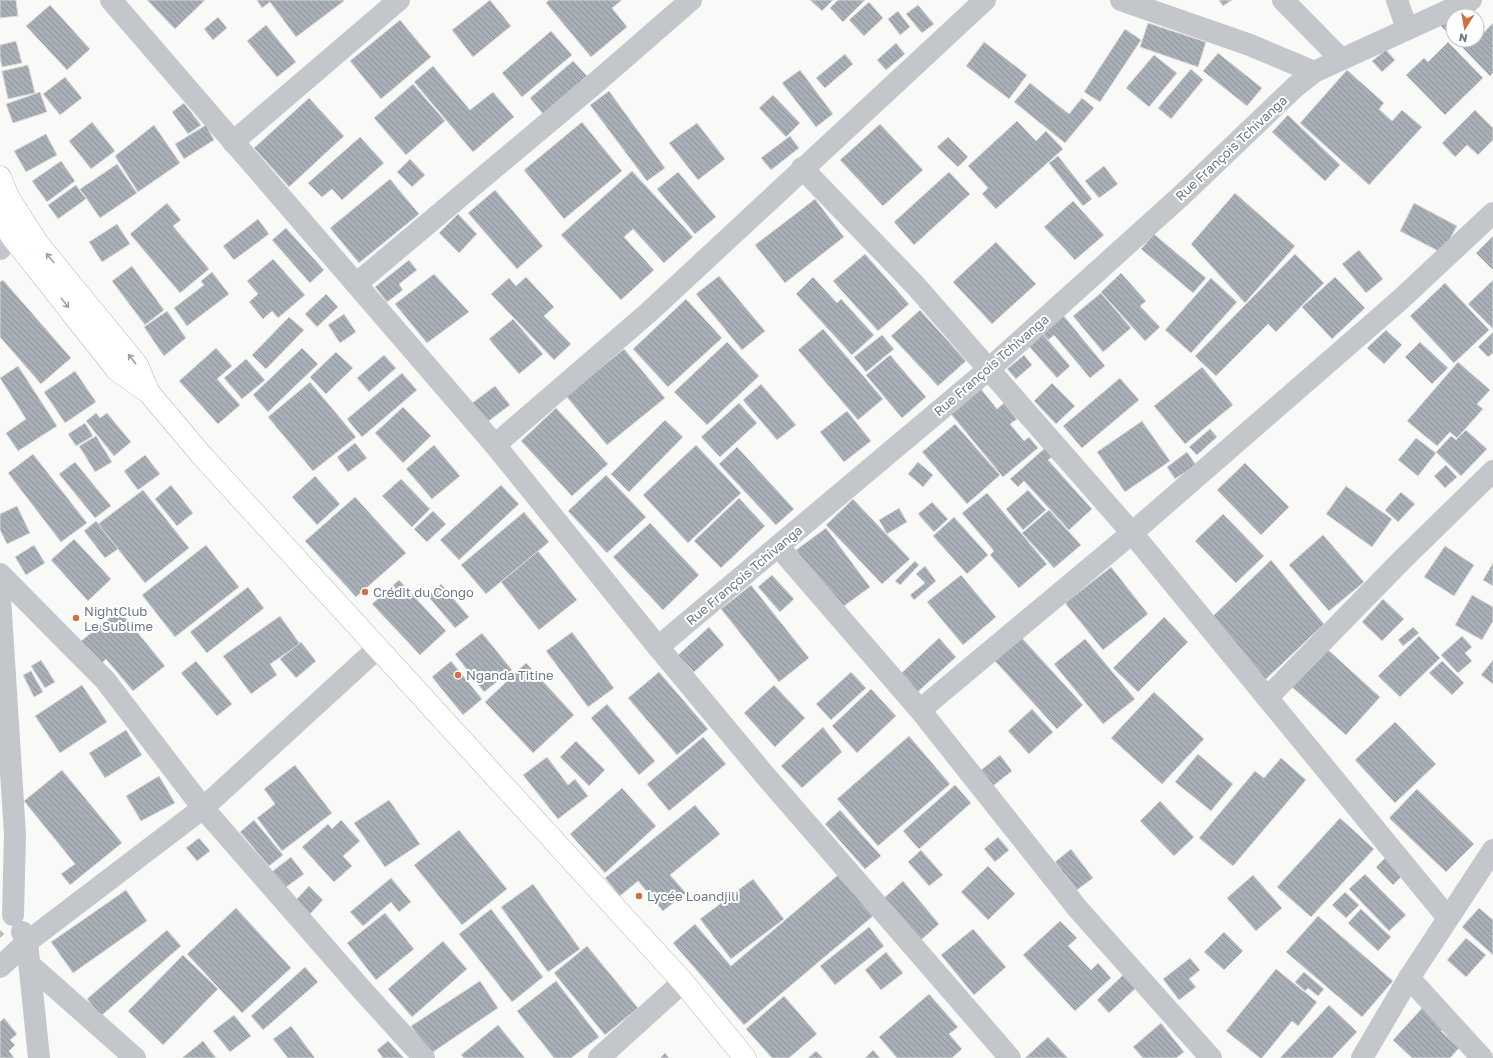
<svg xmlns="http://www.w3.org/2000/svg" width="1493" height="1058" font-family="'Golos Text',sans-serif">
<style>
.building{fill:url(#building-back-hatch);stroke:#dbdbda}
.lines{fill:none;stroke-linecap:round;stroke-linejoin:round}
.highway-casing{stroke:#b5b8bb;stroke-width:23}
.street{stroke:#c3c6ca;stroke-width:22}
.highway{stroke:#fff;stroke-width:22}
.oneway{stroke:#98a0aa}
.poi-dot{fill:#d06f41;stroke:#fff;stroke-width:1.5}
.labels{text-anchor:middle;stroke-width:4;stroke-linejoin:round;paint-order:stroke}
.street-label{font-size:13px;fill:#6c7885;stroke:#fff}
.poi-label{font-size:13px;fill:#6c7885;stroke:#fff;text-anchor:start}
</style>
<defs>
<pattern id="building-back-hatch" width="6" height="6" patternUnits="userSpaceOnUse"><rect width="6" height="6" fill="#a9afb6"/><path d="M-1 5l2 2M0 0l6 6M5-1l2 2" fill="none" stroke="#8e939a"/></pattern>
</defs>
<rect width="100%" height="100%" fill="#f9f9f8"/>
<g class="building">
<path d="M0,0H16L18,16L0,18Z"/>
<path d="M147,0H205L175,29Z"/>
<path d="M257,0H343L344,1L296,37L270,2L262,8Z"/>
<path d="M490,0L511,26L473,57L452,30Z"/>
<path d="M549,0H622L612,8L627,27L591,57L546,3Z"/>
<path d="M810,0H833L822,11Z"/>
<path d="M838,0H865L843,22L830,8Z"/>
<path d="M1219,0H1232L1223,6Z"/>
<path d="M869,2L883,18L864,36L849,20Z"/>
<path d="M50,5L90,49L67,70L26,26Z"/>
<path d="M918,5L934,24L922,33L906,14Z"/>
<path d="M898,11L910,27L900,35L888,19Z"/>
<path d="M218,17L227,28L213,40L204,29Z"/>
<path d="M1453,18V38L1438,23Z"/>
<path d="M400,20L431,57L381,99L350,61Z"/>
<path d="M1148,23L1206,42L1198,67L1140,47Z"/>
<path d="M1493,23V73L1490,76L1455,40H1477Z"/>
<path d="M266,25L296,62L277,77L247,41Z"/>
<path d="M1125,29L1141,40L1100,102L1084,92Z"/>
<path d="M551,31L572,55L522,97L502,73Z"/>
<path d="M16,41L22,63L2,67L0,57V45Z"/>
<path d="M984,42L1027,75L1009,99L966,66Z"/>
<path d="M1448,42L1483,78L1445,115L1406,75L1424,58L1428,62Z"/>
<path d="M896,43L905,54L886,70L877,60Z"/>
<path d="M1386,50L1395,60L1382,72L1372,61Z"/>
<path d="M1218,53L1262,88L1247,106L1203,71Z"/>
<path d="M845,54L853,64L825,88L816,78Z"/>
<path d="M1154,55L1177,73L1149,107L1126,88Z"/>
<path d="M573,61L587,76L543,114L530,98Z"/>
<path d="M28,65L35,93L8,99L2,71Z"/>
<path d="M433,66L470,110L493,92L514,117L473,152L414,82Z"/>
<path d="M1191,69L1203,80L1171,119L1158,108Z"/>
<path d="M800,70L833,114L816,127L782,83Z"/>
<path d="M1347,70L1384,103L1379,109L1392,121L1402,110L1422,127L1369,185L1300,123Z"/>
<path d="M65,77L82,98L60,115L43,94Z"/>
<path d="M1030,83L1069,114L1082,98L1094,108L1065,143L1014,102Z"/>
<path d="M413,84L445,121L406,155L374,118Z"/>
<path d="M609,91L665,168L647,181L590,105Z"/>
<path d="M40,92L47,112L13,123L6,104Z"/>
<path d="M773,95L800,123L786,137L759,108Z"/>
<path d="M309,98L344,136L289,187L254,148Z"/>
<path d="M184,103L201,125L188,134L172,112Z"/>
<path d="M1475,110L1493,128V140L1478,155L1467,145L1455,157L1442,143Z"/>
<path d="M1288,115L1340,165L1325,181L1272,132Z"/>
<path d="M1017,121L1036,141L1046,131L1063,149L996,209L982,194L988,188L968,166Z"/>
<path d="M92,122L115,151L91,169L69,141Z"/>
<path d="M582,122L622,171L564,219L524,170Z"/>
<path d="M697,123L725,159L698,180L669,143Z"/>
<path d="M880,124L923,170L883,206L840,160Z"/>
<path d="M154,125L180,163L138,192L115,156Z"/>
<path d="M206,125L214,140L184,159L175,144Z"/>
<path d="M46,134L57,155L26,172L14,151Z"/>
<path d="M790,136L799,148L771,170L761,158Z"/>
<path d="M360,137L384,163L342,200L332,189L322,197L308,183Z"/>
<path d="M948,137L968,157L958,167L937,147Z"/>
<path d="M1058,156L1092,199L1083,206L1049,163Z"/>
<path d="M410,159L425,175L412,187L397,172Z"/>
<path d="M61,161L75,181L47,202L32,181Z"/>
<path d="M117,164L137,193L100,218L80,189Z"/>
<path d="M1104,166L1118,184L1099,198L1085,181Z"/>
<path d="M632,171L693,237L664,263L633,229L624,237L654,270L621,300L561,235Z"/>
<path d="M678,172L716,217L695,234L657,189Z"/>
<path d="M949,172L970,194L914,245L894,222Z"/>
<path d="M390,179L419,214L359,263L330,228Z"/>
<path d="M76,185L86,199L58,219L48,205Z"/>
<path d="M495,190L543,246L517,269L468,213Z"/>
<path d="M1235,193L1295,246L1245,303L1191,244Z"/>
<path d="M815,199L844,237L785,283L755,245Z"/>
<path d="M1073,201L1104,235L1075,260L1044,227Z"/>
<path d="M167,203L181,220L173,226L209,269L180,293L130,234Z"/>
<path d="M1414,203L1457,226L1442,253L1400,231Z"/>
<path d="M458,214L477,234L459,253L439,233Z"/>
<path d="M258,219L269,234L234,260L223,246Z"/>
<path d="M117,224L130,244L102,262L89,242Z"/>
<path d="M286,228L324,270L310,283L272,240Z"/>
<path d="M1154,234L1206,278L1193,293L1141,249Z"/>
<path d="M1493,236V270L1476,253Z"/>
<path d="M996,242L1036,284L992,324L953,282Z"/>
<path d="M1359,250L1383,279L1366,293L1342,264Z"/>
<path d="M865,254L909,304L878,331L833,281Z"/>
<path d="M1295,254L1324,283L1276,332L1268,324L1216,376L1195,356Z"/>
<path d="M273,259L305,295L278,318L272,311L263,319L249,302L258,294L247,281Z"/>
<path d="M409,260L417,270L399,284L403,290L387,302L375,287Z"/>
<path d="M132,266L164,310L145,325L112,281Z"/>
<path d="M212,272L229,294L187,326L174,308L204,285L201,281Z"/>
<path d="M1121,273L1146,301L1140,306L1160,327L1145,341L1101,292Z"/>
<path d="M434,274L469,312L427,343L395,304Z"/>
<path d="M719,276L765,331L742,350L696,294Z"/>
<path d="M526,277L554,307L544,316L571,344L554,360L491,294L509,278L516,286Z"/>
<path d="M813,277L837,303L841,299L874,335L852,355L796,294Z"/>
<path d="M1335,277L1365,308L1332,339L1302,307Z"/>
<path d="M1211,278L1237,302L1191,353L1165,330Z"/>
<path d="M3,280L71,358L41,384L0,337V282Z"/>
<path d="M1493,280V329L1468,304Z"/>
<path d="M1445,283L1489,330L1454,363L1410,316Z"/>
<path d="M1101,293L1131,328L1103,352L1073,316Z"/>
<path d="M326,294L338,307L317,327L305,314Z"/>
<path d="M686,299L722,338L668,387L633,349Z"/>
<path d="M920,310L966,361L938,386L891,336Z"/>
<path d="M167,311L186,338L164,356L144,327Z"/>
<path d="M344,314L356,332L340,343L328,325Z"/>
<path d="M1063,315L1105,366L1090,378L1054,335L1048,340L1042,332Z"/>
<path d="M289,317L304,330L266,369L252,355Z"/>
<path d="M513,319L543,354L519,374L489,339Z"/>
<path d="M823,329L883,399L858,420L798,350Z"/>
<path d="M1386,330L1402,345L1384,364L1367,348Z"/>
<path d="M1493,332V353L1488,357L1478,347Z"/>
<path d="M1042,333L1070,366L1057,378L1028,345Z"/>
<path d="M882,335L894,349L866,372L854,357Z"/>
<path d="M727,342L759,376L707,425L674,392Z"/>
<path d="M1420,342L1448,368L1432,384L1405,357Z"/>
<path d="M216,348L232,366L217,379L240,405L218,424L179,381Z"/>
<path d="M302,348L318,364L268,412L253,395Z"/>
<path d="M624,349L665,398L607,445L566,396Z"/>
<path d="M336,352L353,368L326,394L310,377Z"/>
<path d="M384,355L396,368L369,392L357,378Z"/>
<path d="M890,355L926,397L902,418L866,375Z"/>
<path d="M1024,355L1032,365L1016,379L1007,369Z"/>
<path d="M246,359L265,380L242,399L224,378Z"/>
<path d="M1458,362L1490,390L1477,404L1483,409L1457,438L1450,432L1437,446L1407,421Z"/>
<path d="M18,366L57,426L18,451L6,433L26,419L0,378Z"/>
<path d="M1202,367L1233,405L1185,444L1154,406Z"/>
<path d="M75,371L96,402L65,423L44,392Z"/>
<path d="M402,373L417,390L362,437L347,419Z"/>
<path d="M1120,378L1139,400L1082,448L1063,426Z"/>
<path d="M310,382L356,437L313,471L268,417Z"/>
<path d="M1052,383L1075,406L1056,424L1034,401Z"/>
<path d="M761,384L796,425L777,440L743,400Z"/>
<path d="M495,386L510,405L486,423L471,404Z"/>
<path d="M981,389L997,409L1004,403L1017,419L1010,424L1024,441L1029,437L1038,448L1003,477L951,414Z"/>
<path d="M739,403L757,423L720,457L701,437Z"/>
<path d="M403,407L431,436L403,463L375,433Z"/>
<path d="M556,408L608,464L572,496L521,441Z"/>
<path d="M847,411L871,441L844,462L820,432Z"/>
<path d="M96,413L100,418L107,413L131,442L114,456L86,421Z"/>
<path d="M665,420L683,437L629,492L611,474Z"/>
<path d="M1142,421L1170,461L1125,492L1097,452Z"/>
<path d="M85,423L93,436L76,446L68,434Z"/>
<path d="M955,424L1000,475L967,504L922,452Z"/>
<path d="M1210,429L1217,437L1197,455L1189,447Z"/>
<path d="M1466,430L1487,449L1461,476L1436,452L1451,436L1456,440Z"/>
<path d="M96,436L112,462L95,472L79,446Z"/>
<path d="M1416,438L1436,453L1418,476L1398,460Z"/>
<path d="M355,443L367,458L348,472L337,457Z"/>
<path d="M434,445L460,476L432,499L406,469Z"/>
<path d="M696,445L741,493L688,543L643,495Z"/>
<path d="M737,447L794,509L776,525L719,464Z"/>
<path d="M1045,448L1053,456L1048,460L1092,509L1069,530L1024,481L1018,487L1010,479Z"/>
<path d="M1187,452L1196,465L1175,479L1167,467Z"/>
<path d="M33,454L87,523L61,542L8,473Z"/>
<path d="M145,455L160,474L138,490L124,471Z"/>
<path d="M75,462L111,506L95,518L59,474Z"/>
<path d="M918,462L933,475L923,487L908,474Z"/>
<path d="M1245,463L1289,507L1261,535L1217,490Z"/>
<path d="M1446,465L1457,477L1445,488L1434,476Z"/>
<path d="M606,475L646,517L607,553L568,511Z"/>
<path d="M315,476L340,504L317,525L292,497Z"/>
<path d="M401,479L430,509L412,527L382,496Z"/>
<path d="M171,485L193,513L177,526L155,499Z"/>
<path d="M501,485L519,504L459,560L440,540Z"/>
<path d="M1346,486L1392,519L1372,547L1326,514Z"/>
<path d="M143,490L189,548L145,583L98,524Z"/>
<path d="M1028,490L1046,510L1023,530L1006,509Z"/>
<path d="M1401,492L1415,504L1398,522L1385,510Z"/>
<path d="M987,493L1047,564L1019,588L990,555L994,551L962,513Z"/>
<path d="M355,497L406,553L356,597L305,541Z"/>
<path d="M739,498L765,526L721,568L694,541Z"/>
<path d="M853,499L910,559L882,584L826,525Z"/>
<path d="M932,502L948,519L934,532L918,514Z"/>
<path d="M17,506L30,533L7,544L0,530V514Z"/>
<path d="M899,508L907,522L887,534L879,520Z"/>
<path d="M1049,510L1081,545L1054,568L1022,533Z"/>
<path d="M433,511L446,524L427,542L414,529Z"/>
<path d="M524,512L549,542L486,594L461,565Z"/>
<path d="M1223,514L1264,556L1236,583L1195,541Z"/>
<path d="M954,517L988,555L967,574L933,536Z"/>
<path d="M96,521L118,549L105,558L84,531Z"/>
<path d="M650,523L699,575L663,610L613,557Z"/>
<path d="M826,528L870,587L840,609L796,550Z"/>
<path d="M1323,535L1364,582L1329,611L1289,565Z"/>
<path d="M74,539L111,579L88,601L51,560Z"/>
<path d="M34,545L45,563L26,575L15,557Z"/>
<path d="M206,545L239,587L175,637L142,595Z"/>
<path d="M1445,546L1474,565L1454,596L1424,577Z"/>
<path d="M538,551L577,600L539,630L501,582Z"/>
<path d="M1271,560L1324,624L1265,680L1210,619Z"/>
<path d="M915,561L919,565L900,585L895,581Z"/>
<path d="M1493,563V586L1483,580Z"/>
<path d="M925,566L936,581L914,600L910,595L925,583L916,574Z"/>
<path d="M1111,567L1148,614L1103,650L1065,603Z"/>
<path d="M772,575L794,599L780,612L758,587Z"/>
<path d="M961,575L996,617L963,645L927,602Z"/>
<path d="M399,580L446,631L420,655L372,604Z"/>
<path d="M441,584L469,617L455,628L428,596Z"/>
<path d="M751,585L809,658L779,682L721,609Z"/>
<path d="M248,587L264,608L207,653L190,632Z"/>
<path d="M1472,595L1493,607V621L1482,640L1455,625Z"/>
<path d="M1383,599L1404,619L1382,641L1362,622Z"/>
<path d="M119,610L165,666L133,691L106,659L100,665L80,642Z"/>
<path d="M280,616L300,644L270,664L277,675L251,694L223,656Z"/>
<path d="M1164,617L1188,642L1138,692L1113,668Z"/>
<path d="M709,627L724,645L694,672L678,655Z"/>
<path d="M1413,627L1419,633L1403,646L1398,640Z"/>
<path d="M572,632L614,688L588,707L546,651Z"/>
<path d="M482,633L512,670L484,692L455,654Z"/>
<path d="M1419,636L1440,658L1400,697L1378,676Z"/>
<path d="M1462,636L1472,647L1465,653L1472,661L1458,673L1441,655Z"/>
<path d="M1021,637L1083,705L1057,729L995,661Z"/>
<path d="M939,638L956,657L912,697L895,679Z"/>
<path d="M1085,639L1135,699L1103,724L1054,664Z"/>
<path d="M301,642L316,661L296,678L280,659Z"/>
<path d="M1326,648L1380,697L1346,735L1292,687Z"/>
<path d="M41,660L55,682L45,688L31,666Z"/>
<path d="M1493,660V684L1481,675Z"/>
<path d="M196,661L232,704L217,716L181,673Z"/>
<path d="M451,661L482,699L463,715L432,677Z"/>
<path d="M1442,661L1464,683L1452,695L1429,673Z"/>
<path d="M526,663L574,715L533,753L485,702Z"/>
<path d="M31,671L43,692L34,697L23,675Z"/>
<path d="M659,672L708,729L677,755L628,698Z"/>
<path d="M851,672L866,688L831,720L816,704Z"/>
<path d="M82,685L107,722L60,753L35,716Z"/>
<path d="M774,685L805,718L775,747L744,713Z"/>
<path d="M871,689L896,716L857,753L832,726Z"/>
<path d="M1154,692L1204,739L1162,784L1111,738Z"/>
<path d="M607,704L655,761L639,775L591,718Z"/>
<path d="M1032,709L1053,732L1029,754L1008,731Z"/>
<path d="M1395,722L1436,764L1395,803L1355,760Z"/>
<path d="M823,727L842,752L802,788L781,766Z"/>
<path d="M126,730L142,755L105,778L89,753Z"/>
<path d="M909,736L950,784L878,846L837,799Z"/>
<path d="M703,737L726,764L669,811L647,784Z"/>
<path d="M576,741L605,770L589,786L560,757Z"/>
<path d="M1198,754L1233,784L1211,811L1175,782Z"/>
<path d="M1000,755L1012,771L989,789L976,774Z"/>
<path d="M547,757L568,785L575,779L588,796L558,819L523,775Z"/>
<path d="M1281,758L1306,780L1233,866L1199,838L1255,771L1264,778Z"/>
<path d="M295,765L332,813L282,851L257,818L275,804L264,789Z"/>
<path d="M62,770L122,843L70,885L61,874L75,864L24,801Z"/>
<path d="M159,776L175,803L141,821L126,796Z"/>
<path d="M955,785L971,803L919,849L903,831Z"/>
<path d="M622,788L656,826L605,873L570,834Z"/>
<path d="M1417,789L1474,844L1446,872L1389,818Z"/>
<path d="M389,800L420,844L385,867L354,823Z"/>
<path d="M1160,801L1194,837L1174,856L1140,821Z"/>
<path d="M695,805L720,834L670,875L686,893L663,911L638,881L620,896L605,878Z"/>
<path d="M840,810L881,856L865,869L825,824Z"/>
<path d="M1340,818L1374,849L1311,917L1277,887Z"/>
<path d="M254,820L283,855L269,866L240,832Z"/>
<path d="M341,820L360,841L343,856L352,866L334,882L302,847L328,824L332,829Z"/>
<path d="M459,830L507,889L462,925L414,865Z"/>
<path d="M998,837L1009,850L995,862L984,849Z"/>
<path d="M199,838L210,851L197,861L186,848Z"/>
<path d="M1071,849L1093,878L1077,890L1055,862Z"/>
<path d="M921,850L943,875L929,886L908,862Z"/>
<path d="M1387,856L1404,874L1393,885L1376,867Z"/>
<path d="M291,857L304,874L282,890L269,874Z"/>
<path d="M988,866L1015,894L988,920L961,892Z"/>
<path d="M1365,874L1406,915L1389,931L1349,889Z"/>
<path d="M838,875L873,916L744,1025L673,943L695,924L731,966Z"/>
<path d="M1253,875L1282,908L1256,931L1227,898Z"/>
<path d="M391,878L411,902L399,912L391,902L363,926L350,912Z"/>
<path d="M753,879L784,919L731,959L700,919Z"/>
<path d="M903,881L939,924L920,941L884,898Z"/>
<path d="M533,884L580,949L548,972L501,907Z"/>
<path d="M309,886L323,900L309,915L295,901Z"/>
<path d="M126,890L147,921L73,973L51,942Z"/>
<path d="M1345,892L1359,905L1346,918L1332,905Z"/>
<path d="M236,908L291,968L242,1013L187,954Z"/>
<path d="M1479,908L1493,920V955L1462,927Z"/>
<path d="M491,909L543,977L512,1002L459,934Z"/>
<path d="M1361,909L1391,937L1378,951L1348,923Z"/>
<path d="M385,913L414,949L376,980L347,943Z"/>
<path d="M1318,916L1393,981L1362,1017L1286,952Z"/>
<path d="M1060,921L1077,938L1068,946L1091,970L1098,963L1111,978L1075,1011L1023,955Z"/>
<path d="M869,927L884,946L835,985L820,966Z"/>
<path d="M973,929L1006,967L974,995L941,955Z"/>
<path d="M0,930L4,934L0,938Z"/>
<path d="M167,930L181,946L101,1016L87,999Z"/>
<path d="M1224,932L1243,951L1224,970L1204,952Z"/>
<path d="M1466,938L1486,955L1466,977L1447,960Z"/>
<path d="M443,941L467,969L412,1017L388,989Z"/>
<path d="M587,946L638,1008L605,1035L554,973Z"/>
<path d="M886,952L903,973L881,990L865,970Z"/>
<path d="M183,955L218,989L163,1045L128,1011Z"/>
<path d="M1190,958L1200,970L1189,979L1196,987L1179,1000L1163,979Z"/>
<path d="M305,967L318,982L263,1030L251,1016Z"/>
<path d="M1276,969L1317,1002L1298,1026L1292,1021L1262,1058H1260L1226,1031Z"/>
<path d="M1304,972L1324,989L1318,996L1308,988L1305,991L1295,982Z"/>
<path d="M1124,974L1137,987L1109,1013L1097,1000Z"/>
<path d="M480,981L498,1008L430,1054L411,1026Z"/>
<path d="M556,981L599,1037L571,1058H554L517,1011Z"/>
<path d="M929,994L958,1027L949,1034L962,1049L952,1058H897L879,1037Z"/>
<path d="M784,996L817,1034L789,1058H772L746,1029Z"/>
<path d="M1329,1005L1357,1032L1332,1058H1280Z"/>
<path d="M1424,1006L1446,1026L1441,1031L1459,1048L1450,1058H1412L1393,1040Z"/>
<path d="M234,1015L251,1036L230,1052L213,1031Z"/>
<path d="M4,1018L17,1034L10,1040L15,1045L9,1051L14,1058H0V1022Z"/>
<path d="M1161,1023L1184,1052L1176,1058H1143L1133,1047Z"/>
<path d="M498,1025L525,1058H464L461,1055Z"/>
<path d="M291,1026L315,1058H288L273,1039Z"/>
<path d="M1048,1037L1068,1058H1025Z"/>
<path d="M203,1041L216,1058H182Z"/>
<path d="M388,1041L404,1058H383L377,1050Z"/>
<path d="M873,1050L880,1058H865Z"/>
<path d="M816,1051L823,1058H808Z"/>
<path d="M665,1053L669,1058H660Z"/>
</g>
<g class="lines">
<defs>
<g id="highway">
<path d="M0,177L8,197L38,244L137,365L149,393"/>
<path d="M0,216L12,237L117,370L149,393L204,458L683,982L745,1058"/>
</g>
</defs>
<use href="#highway" class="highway-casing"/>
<g class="street">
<path d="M111,0L495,445L658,647L763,773L1010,1058"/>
<path d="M1121,0L1250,45L1314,72"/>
<path d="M1283,0L1341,59"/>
<path d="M1397,0L1407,29"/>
<path d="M233,142L399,0"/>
<path d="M802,168L915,285L1132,533L1448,918"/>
<path d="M0,249L12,237"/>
<path d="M356,284L599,80L691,0"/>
<path d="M495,445L648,313L985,0"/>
<path d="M778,546L920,710L1078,909L1211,1058"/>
<path d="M0,574L105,680L203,808L363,991L424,1058"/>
<path d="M0,597L15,835L13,915"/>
<path d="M658,647L989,369L1182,195L1295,87L1314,72L1471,0"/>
<path d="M1267,698L1402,560L1493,471"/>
<path d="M920,710L1132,533L1400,300L1493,213"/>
<path d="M22,932L27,942L39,1058"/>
<path d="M30,965L135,1058"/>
<path d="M0,967L27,942L203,808L378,648"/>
<path d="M1409,978L1482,1058"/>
<path d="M599,1058L683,982"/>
<path d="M1362,1058L1409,978L1493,850"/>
</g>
<use href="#highway" class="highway"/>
</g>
<defs><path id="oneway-shaft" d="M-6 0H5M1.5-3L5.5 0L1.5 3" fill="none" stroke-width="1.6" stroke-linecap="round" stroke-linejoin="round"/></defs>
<g class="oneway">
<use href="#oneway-shaft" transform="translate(50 258) rotate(-130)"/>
<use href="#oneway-shaft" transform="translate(65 303) rotate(52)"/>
<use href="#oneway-shaft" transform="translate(132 359) rotate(-128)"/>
</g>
<g class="poi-dot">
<circle cx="365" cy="592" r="4"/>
<circle cx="76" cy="618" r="4"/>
<circle cx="458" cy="675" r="4"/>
<circle cx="639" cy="896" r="4"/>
</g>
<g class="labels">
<g class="street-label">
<text transform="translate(1231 148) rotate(-43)" y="5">Rue François Tchivanga</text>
<text transform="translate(991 365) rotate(-41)" y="5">Rue François Tchivanga</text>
<text transform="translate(744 575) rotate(-40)" y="5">Rue François Tchivanga</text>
</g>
<g class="poi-label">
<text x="373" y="597">Crédit du Congo</text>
<text x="84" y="616">NightClub<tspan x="84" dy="15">Le Sublime</tspan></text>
<text x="466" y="680">Nganda Titine</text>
<text x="647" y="901">Lycée Loandjili</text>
</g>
</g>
<g transform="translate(1465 28) rotate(191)"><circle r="19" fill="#ffffff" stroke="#c4c9ce"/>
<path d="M0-3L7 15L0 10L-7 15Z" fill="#d06f41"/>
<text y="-6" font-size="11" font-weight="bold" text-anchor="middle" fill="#6c7885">N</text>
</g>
</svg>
